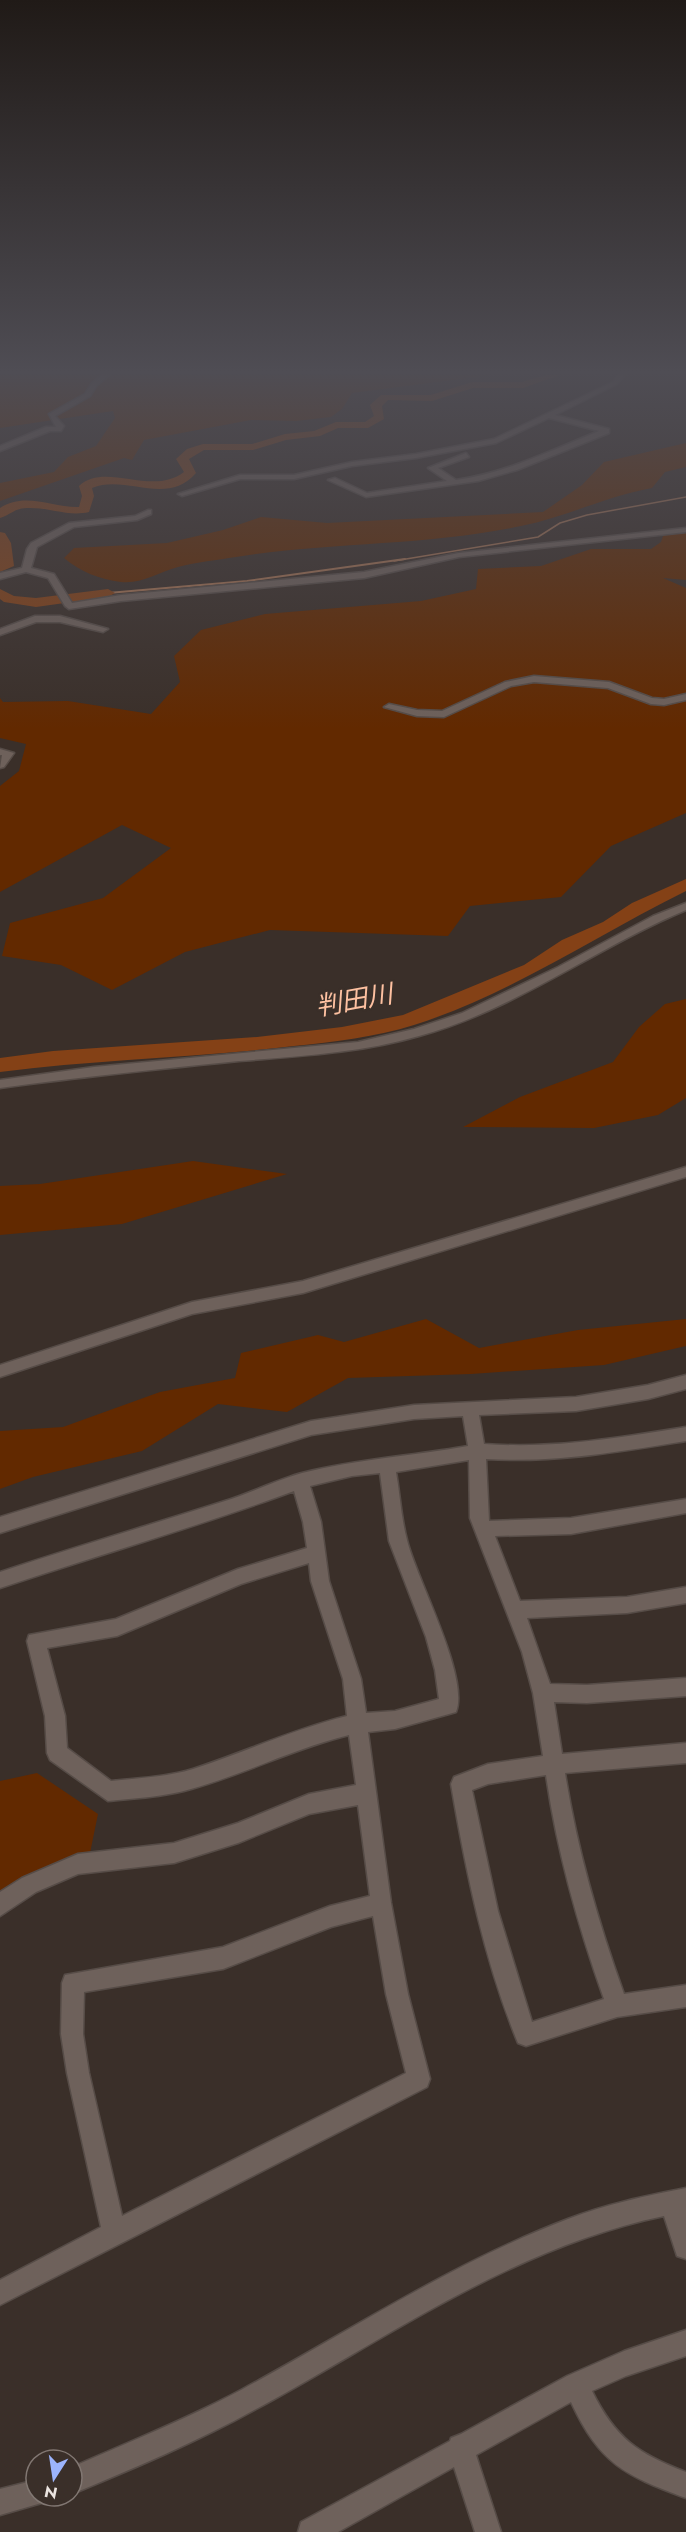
<svg xmlns="http://www.w3.org/2000/svg" width="686" height="2532" font-family="Jost,'Noto Sans JP',sans-serif">
<style>
.green{fill:#622900}
.lines{fill:none;stroke-linecap:round;stroke-linejoin:round}
.stream-far1{stroke:#a37253;stroke-width:1.5}
.stream{stroke:#a37253;stroke-width:2}
.river{fill:#844116;fill-rule:evenodd}
.minor-casing{stroke:#564c47;stroke-width:3}
.minor{fill:#6e615b;fill-rule:evenodd}
.labels{text-anchor:middle;stroke-width:4.5;stroke-linejoin:round;paint-order:stroke}
.water-label{font-size:26px;font-style:italic;fill:#fec1a1;stroke:#3a2f29}
</style>
<rect width="100%" height="100%" fill="#3a2f29"/>
<g class="green">
<path d="M0,375H491L352,393L342,409L331,417L296,421L251,420L144,440L132,460L124,458L0,501V483L54,472L68,457L96,446L115,418L113,411L0,428Z"/>
<path d="M686,443V467L665,472L652,488C607,496 566,517 521,526C428,546 330,542 236,557C217,560 197,562 178,567C159,572 143,584 121,582C99,579 81,572 64,558L74,548L167,543L223,530L261,517L327,523L543,512L582,485L604,462Z"/>
<path d="M686,532V580L663,578L686,588V813L611,846L561,897L470,906L448,936L270,930L185,952L112,990L61,965L2,956L10,923L103,898L171,848L122,825L0,892V786L19,771L26,744L0,738V698L3,702L68,701L151,714L180,682L174,656L201,630L265,614L421,601L476,589L478,569L541,566L591,549H651L661,542L664,533Z"/>
<path d="M686,999V1098L658,1115L594,1128L463,1127L520,1097L613,1062L639,1027L665,1004Z"/>
<path d="M193,1161L287,1174L122,1224L0,1235V1186L40,1184Z"/>
<path d="M426,1319L479,1348L578,1330L686,1319V1346L604,1365L471,1374L348,1378L287,1412L218,1404L142,1451L33,1477L0,1489V1431L63,1427L160,1392L235,1378L241,1353L318,1335L344,1342Z"/>
<path d="M37,1773L98,1814L90,1853L36,1872L0,1897V1781Z"/>
</g>
<g class="lines">
<path class="stream-far1" d="M394,561L538,537L560,523L587,515L686,497"/>
<path class="stream" d="M108,593L247,581L405,559"/>
<g class="river">
<path d="M545,375H560L523,388H473L432,401L388,400L382,406L384,419L368,428H338L320,436L286,440L253,450H204L189,459L196,473C167,507 126,474 92,488L94,496L89,512C68,517 49,507 27,508C15,508 10,515 0,518V508C25,491 53,508 79,507L82,496L79,486C105,461 152,497 184,472L176,459L187,449L203,444H252L285,434L314,431L336,422H365L374,416L370,405L381,395H431L472,382H522Z"/>
<path d="M0,532L5,533L11,543L14,566L0,572Z"/>
<path d="M0,589L14,596L36,598L108,589L115,593L108,597L36,607L4,602L0,599Z"/>
<path d="M686,879V891C595,936 511,994 414,1025C376,1037 334,1042 294,1046C196,1058 98,1059 0,1072V1058L53,1051L257,1037L342,1027L403,1015L524,965L562,940L603,922L632,903Z"/>
</g>
<defs>
<g id="minor">
<path d="M102,375H109L97,385L90,396L55,416L64,426L61,431H50L0,451V446L46,427H56L49,414L85,394L92,383Z"/>
<path d="M618,375H624L617,384L555,415L609,429V433L517,470L478,481L366,497L328,480L335,478L367,493L447,481L428,468L466,453L469,457L438,468L456,480C506,473 552,450 599,431L549,418L496,443L416,458L352,466L294,479H240L182,496L178,494L240,475H294L352,462L416,454L494,439L613,382Z"/>
<path d="M148,510H151V514L137,520L74,527L37,547L31,568L54,574L72,603L121,595L364,572L459,553L686,528V532L459,557L364,578L121,601L69,609L65,606L48,578L26,572L0,579V573L22,568L27,549L31,543L69,523L135,516Z"/>
<path d="M35,616H60L108,629L103,632L60,622H36L0,635V629Z"/>
<path d="M534,676L609,682L652,698L664,699L686,694V700L664,705L651,704L608,688L534,682L511,686L444,717L417,716L384,707L389,704L417,710L442,711L505,682Z"/>
<path d="M0,749L14,753L4,767L0,768L2,755H0Z"/>
<path d="M686,903V910C595,948 515,1010 419,1036C361,1053 300,1056 239,1061C159,1069 80,1077 0,1088V1080L94,1067L358,1042L414,1029L462,1013L558,967L653,916Z"/>
<path d="M686,1167V1177L303,1293L192,1314L0,1377V1365L192,1302L303,1281Z"/>
<path d="M686,1375V1389L648,1399L576,1411L479,1415L484,1444C554,1449 617,1438 686,1427V1441C618,1452 555,1463 486,1459L489,1521L571,1518L686,1499V1513L571,1534L495,1536L520,1601L627,1597L686,1587V1603L627,1613L527,1618L550,1684L587,1685L686,1678V1696L587,1703L554,1702L562,1754L686,1743V1763L565,1773C577,1849 598,1922 624,1994L686,1985V2007L617,2017L526,2046L518,2043C484,1960 466,1872 451,1784L454,1777L488,1764L543,1756L533,1693L522,1652L470,1518L469,1460L396,1472C400,1494 401,1518 407,1540C416,1578 470,1677 456,1712L449,1714L395,1729L368,1732L391,1903L408,1994L430,2079L427,2087L0,2305V2280L101,2227L67,2073L61,2034L62,1983L65,1975L223,1947L330,1906L370,1896L358,1805L309,1814L238,1843L174,1863L78,1874L36,1892L0,1916V1892L22,1878L78,1854L174,1843L238,1823L309,1794L356,1785L349,1735C295,1748 245,1774 191,1789C164,1797 136,1798 108,1801L50,1760L47,1753L45,1716L27,1641L29,1635L116,1619L238,1569L307,1548L303,1522L294,1491C197,1527 98,1555 0,1588V1572C75,1547 150,1525 225,1501C251,1493 276,1480 302,1473C357,1459 413,1456 468,1446L463,1416L414,1419L311,1435L0,1533V1517L311,1421L414,1405L576,1397L648,1385ZM380,1473L389,1541L426,1637L435,1670L439,1699L395,1711L366,1713L361,1679L329,1581L321,1522L310,1486L352,1476ZM309,1563L311,1581L343,1679L347,1716C294,1729 245,1752 193,1769C167,1777 138,1778 111,1781L67,1748L65,1716L47,1648L117,1636L241,1584ZM546,1775C557,1852 578,1926 604,1999L532,2022L498,1911L472,1790L488,1784ZM373,1916L386,1994L406,2073L122,2216L89,2073L83,2034L84,1992L223,1969L331,1927Z"/>
<path d="M686,2188V2259L677,2256L664,2216C514,2247 391,2336 258,2408C199,2441 135,2468 72,2494V2467C129,2442 187,2419 241,2390C350,2331 452,2263 568,2219C606,2204 646,2196 686,2188Z"/>
<path d="M686,2330V2356L626,2376L592,2391C615,2438 638,2454 686,2472V2498C624,2475 600,2464 571,2402L476,2455L501,2532H475L454,2467L338,2532H298L301,2522L450,2441L451,2438L461,2434L567,2376L624,2351Z"/>
<path d="M36,2480V2496H48L45,2502L0,2515V2489Z"/>
</g>
</defs>
<use href="#minor" class="minor-casing"/>
<use href="#minor" class="minor"/>
</g>
<linearGradient id="sky" x2="0" y2="1"><stop stop-color="#201a17"/><stop offset="0.51" stop-color="#4f4d54"/><stop offset="1" stop-color="#4f4d54" stop-opacity="0"/></linearGradient>
<rect width="686" height="729" fill="url(#sky)"/>
<g class="labels">
<g class="water-label">
<text transform="translate(354 1000) rotate(-10)" y="9">判田川</text>
</g>
</g>
<g transform="translate(54 2478) rotate(192)"><circle r="28" fill="#3a2f29" stroke="#817772" stroke-width="1.5"/>
<path d="M0-4.5L10 22L0 15L-10 22Z" fill="#9cb4fd"/>
<text y="-9" font-size="16" font-weight="bold" text-anchor="middle" fill="#ebe4e0">N</text>
</g>
</svg>
